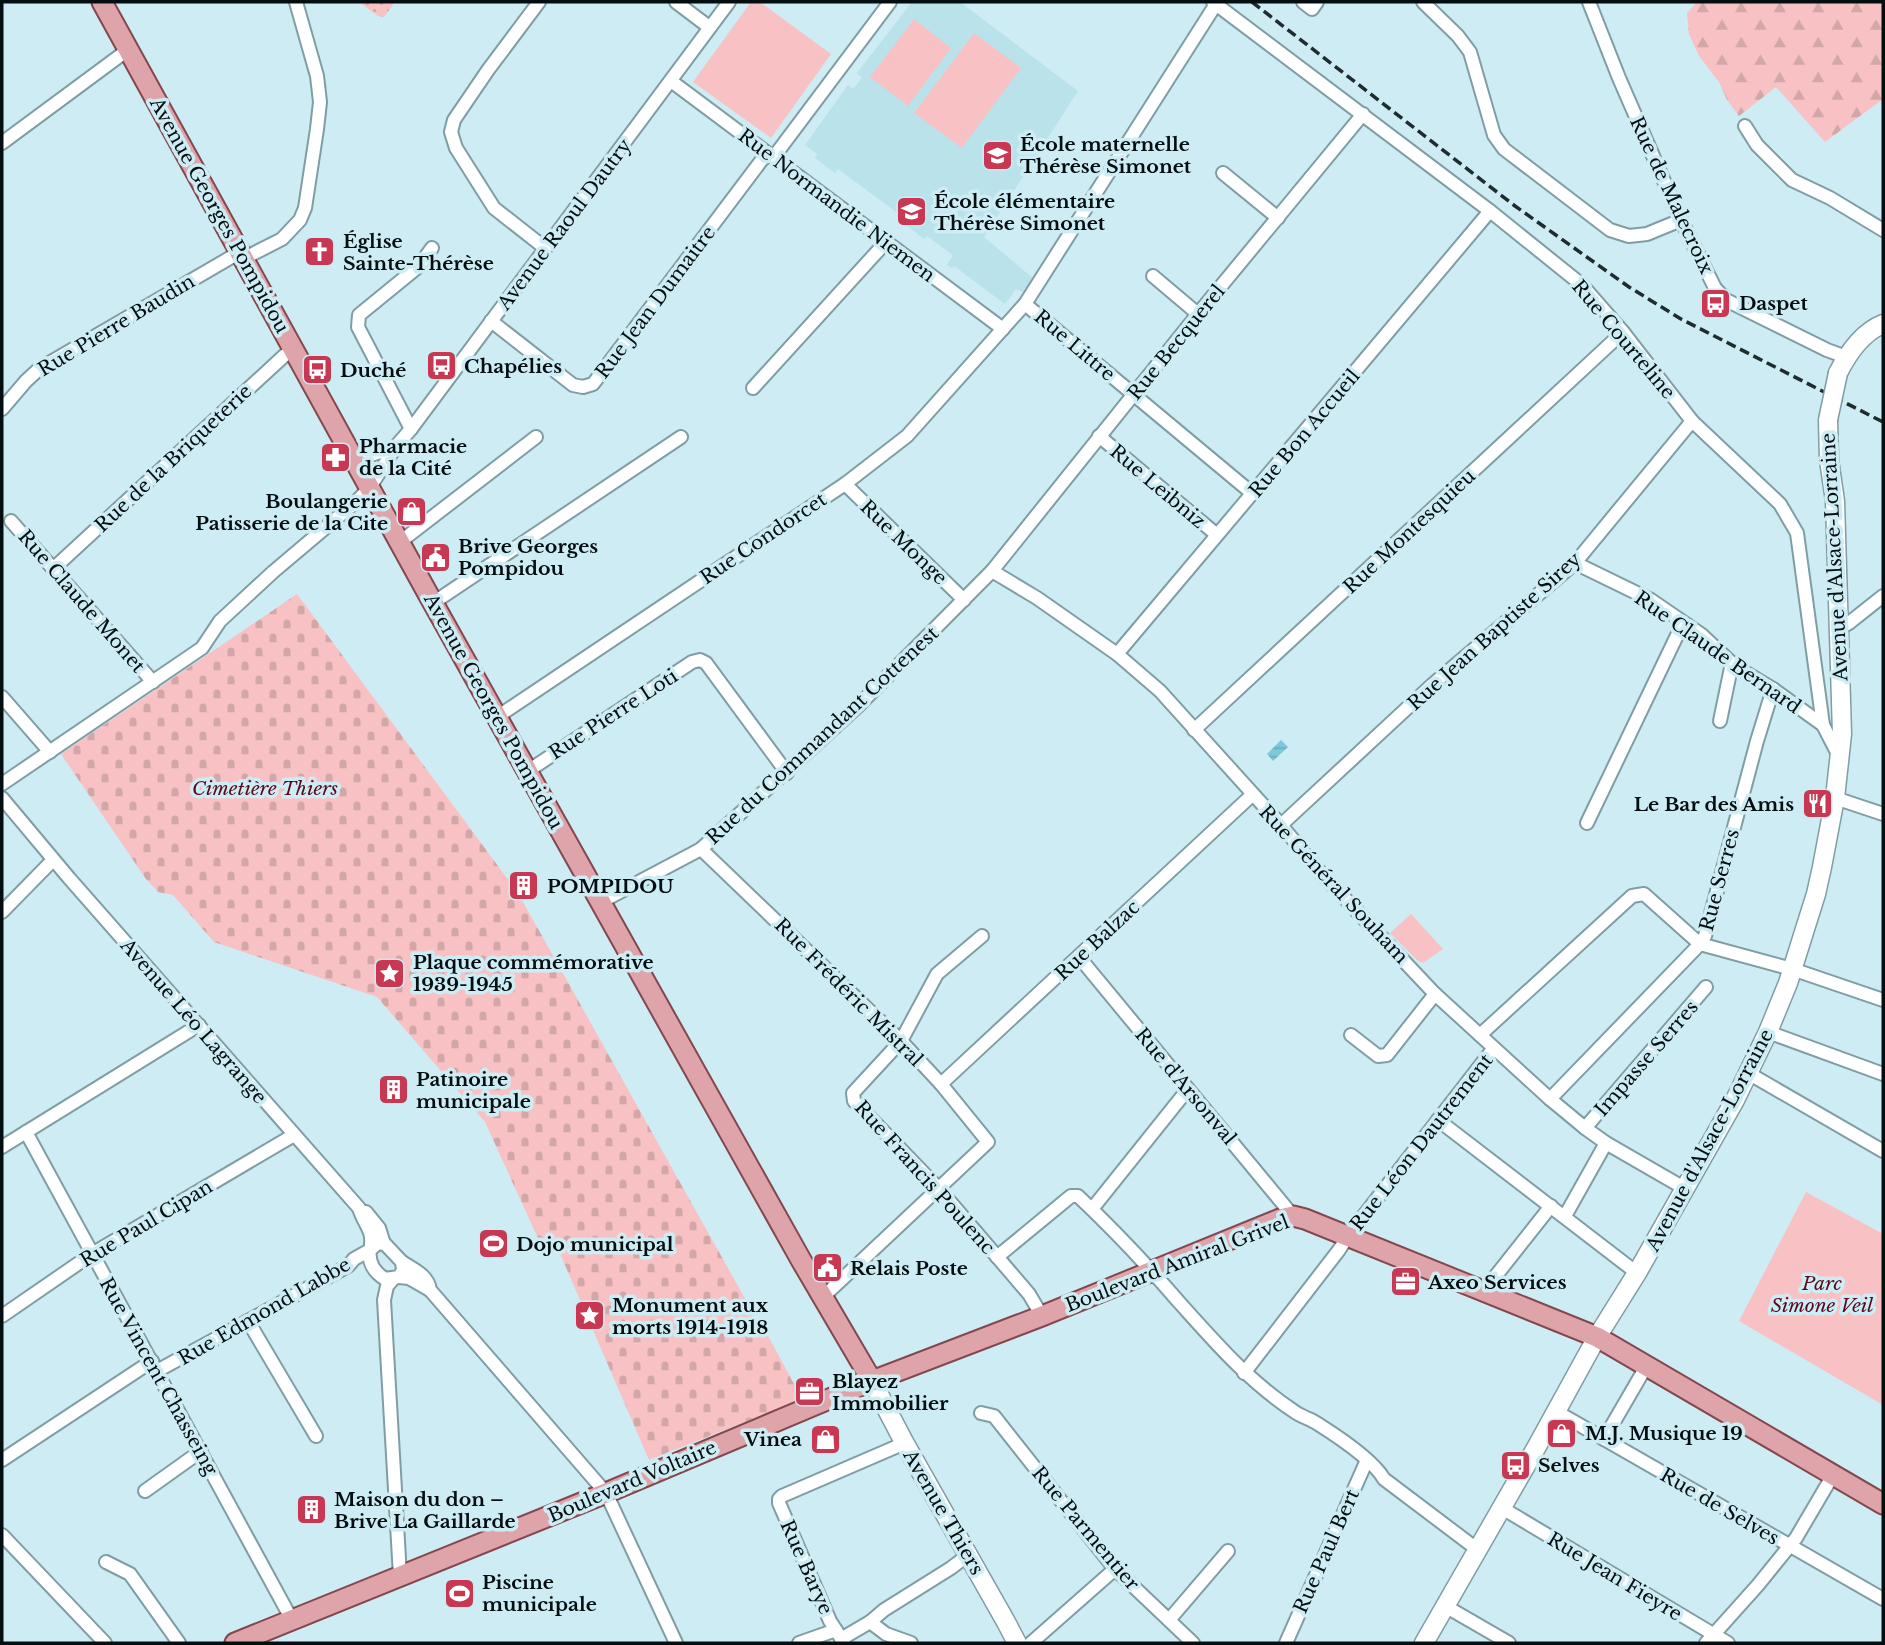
<svg xmlns="http://www.w3.org/2000/svg" width="1885" height="1645" font-family="'Libre Baskerville',serif">
<style>
.built{fill:#bae2eb}
.grass{fill:url(#grass-dots)}
.forest{fill:url(#forest-firs)}
.cemetery{fill:url(#cemetery-stones)}
.green{fill:#f8c2c4}
.water{fill:url(#water-rules)}
.lines{fill:none;stroke-linecap:round;stroke-linejoin:round}
.minor-casing{stroke:#809da4;stroke-width:16}
.secondary-casing{stroke:#809da4;stroke-width:21}
.primary-casing{stroke:#83484e;stroke-width:23}
.minor{stroke:#fff;stroke-width:12}
.secondary{stroke:#fff;stroke-width:18}
.primary{stroke:#dea4a9;stroke-width:19}
.rail{stroke:#1f2c2f;stroke-width:3.5;stroke-dasharray:10 5;stroke-linecap:butt}
.secondary-bridge-casing{stroke:#809da4;stroke-width:21;stroke-linecap:butt}
.secondary-bridge{stroke:#fff;stroke-width:18}
.labels{text-anchor:middle;stroke-width:7;stroke-linejoin:round;paint-order:stroke}
.poi-label{font-size:19px;font-weight:bold;fill:#040e10;stroke:#cdecf3;text-anchor:start}
.street-label{font-size:19px;fill:#040e10;stroke:#cdecf3}
.park-label{font-size:19px;font-style:italic;fill:#59081b;stroke:#cdecf3}
</style>
<defs>
<pattern id="grass-dots" width="8" height="8" patternUnits="userSpaceOnUse" patternTransform="scale(1.75)"><rect width="8" height="8" fill="#f8c2c4"/><path d="M2 2h.1M6 6h.1" fill="none" stroke="#d3a6a7" stroke-width="1.8" stroke-linecap="round"/></pattern>
<pattern id="forest-firs" width="22" height="20" patternUnits="userSpaceOnUse" patternTransform="scale(1.75)"><rect width="22" height="20" fill="#f8c2c4"/><path d="M5 1l3.5 6h-7zM16 11l3.5 6h-7z" fill="#d3a6a7"/></pattern>
<pattern id="cemetery-stones" width="16" height="16" patternUnits="userSpaceOnUse" patternTransform="scale(1.75)"><rect width="16" height="16" fill="#f8c2c4"/><path d="M2 7V4a2 2 0 0 1 4 0v3zM10 15v-3a2 2 0 0 1 4 0v3z" fill="#d3a6a7"/></pattern>
<pattern id="water-rules" width="6" height="5" patternUnits="userSpaceOnUse" patternTransform="scale(1.75)"><rect width="6" height="5" fill="#7cc9db"/><path d="M0 2.5h6" fill="none" stroke="#6aabbb"/></pattern>
</defs>
<rect width="100%" height="100%" fill="#cdecf3"/>
<path class="built" d="M912,2H960L1078,91L984,237L1034,279L1024,293L1016,289L1005,304L954,266L952,268L947,265L953,255L927,236L924,239L905,224L907,220L838,169L835,173L815,158L817,154L805,145L848,85L853,89L862,78L857,73Z"/>
<path class="grass" d="M359,2H395L384,17L378,16Z"/>
<path class="forest" d="M1697,2H1883V99L1825,142L1776,87L1739,116L1727,100L1719,82L1699,56L1689,34L1687,13Z"/>
<path class="cemetery" d="M297,594L518,893L757,1320L759,1319L802,1399L649,1460L555,1242L542,1247L485,1122L377,997L214,942L173,895L158,892L146,879L61,754Z"/>
<g class="green">
<path d="M751,2H760L831,54L771,138L693,82Z"/>
<path d="M914,19L951,48L908,106L870,77Z"/>
<path d="M974,33L1021,68L962,148L914,113Z"/>
<path d="M1411,914L1443,949L1423,963L1417,960L1390,933Z"/>
<path d="M1806,1192L1883,1234V1405L1739,1321Z"/>
</g>
<path class="water" d="M1281,740L1288,747L1273,761L1267,754Z"/>
<g class="lines">
<defs>
<g id="minor">
<path d="M539,2L488,70L454,120L451,132L456,148L494,208L545,248"/>
<path d="M676,2L709,27"/>
<path d="M1213,2L1490,211L1582,285L1623,332L1692,421L1780,504L1797,533L1823,725L1840,758"/>
<path d="M1303,2L1312,9L1317,2"/>
<path d="M1423,2L1458,36L1470,52L1494,135L1504,149L1610,230L1629,236L1647,234L1681,220"/>
<path d="M1589,2L1619,78L1681,220L1715,288L1726,300L1827,350L1846,357"/>
<path d="M671,81L1003,329"/>
<path d="M1745,126L1757,145L1792,180L1830,198L1883,230"/>
<path d="M2,143L129,49"/>
<path d="M773,158L890,2"/>
<path d="M1223,173L1278,218"/>
<path d="M243,259L282,239L300,220L305,208L317,129L320,102L317,76L296,2"/>
<path d="M1153,276L1198,314"/>
<path d="M1025,304L1253,494"/>
<path d="M491,321L573,385L583,387L593,384L767,153"/>
<path d="M753,388L886,242"/>
<path d="M2,409L26,381L39,369L240,252"/>
<path d="M411,429L358,327L359,315L419,266L432,248"/>
<path d="M1099,436L1217,535"/>
<path d="M354,461L397,446"/>
<path d="M845,484L964,600"/>
<path d="M11,521L153,682"/>
<path d="M400,542L536,437"/>
<path d="M1575,563L1651,600L1702,635L1735,666L1773,689L1823,725"/>
<path d="M53,569L285,355L293,350"/>
<path d="M992,571L1037,598L1117,654L1160,691L1281,825L1320,872L1435,994L1550,1099L1585,1128L1606,1143L1684,1188"/>
<path d="M433,603L681,437"/>
<path d="M1840,628L1849,623L1883,596"/>
<path d="M1117,654L1490,211"/>
<path d="M2,697L50,752"/>
<path d="M497,717L845,484L907,436L1025,304L1216,4"/>
<path d="M1720,721L1732,663"/>
<path d="M1194,730L1623,332"/>
<path d="M528,771L692,662L700,660L706,663L787,773"/>
<path d="M2,784L202,648L220,621L273,572L357,501L370,487L397,445L411,429L729,2"/>
<path d="M2,798L69,878L359,1208C364,1225 375,1231 370,1250L354,1259L348,1266L157,1371"/>
<path d="M1835,798L1883,814"/>
<path d="M1587,823L1683,623"/>
<path d="M1281,825L1432,685L1575,563L1692,421"/>
<path d="M701,849L901,1041L941,1084L988,1142L823,1297"/>
<path d="M601,902L701,849L858,706L992,571L1198,314L1363,114"/>
<path d="M2,912L53,860"/>
<path d="M982,936L937,974L901,1041L853,1093L854,1101L939,1189L1029,1294L1042,1316"/>
<path d="M1079,957L1293,1216"/>
<path d="M1768,1032L1883,1074"/>
<path d="M1351,1035L1378,1056L1387,1055L1435,994"/>
<path d="M1480,1035L1632,896L1644,894L1700,944L1792,969L1883,1000"/>
<path d="M1748,1073L1883,1151"/>
<path d="M941,1084L1252,795"/>
<path d="M1550,1099L1700,944L1705,936L1757,741L1773,689"/>
<path d="M1438,1120L1637,1273"/>
<path d="M1585,1128L1706,987"/>
<path d="M26,1132L292,1620"/>
<path d="M2,1147L199,1025"/>
<path d="M1092,1209L1188,1089"/>
<path d="M366,1212L379,1228L384,1244"/>
<path d="M1565,1216L1606,1143"/>
<path d="M378,1243L385,1244L402,1262L403,1270L399,1277L385,1279C374,1272 368,1262 370,1250Z"/>
<path d="M997,1257L1071,1196H1078C1113,1229 1147,1265 1178,1301C1215,1342 1248,1381 1295,1412C1302,1417 1311,1419 1318,1424C1337,1436 1373,1460 1384,1479L1478,1550"/>
<path d="M402,1262C414,1270 428,1275 430,1290L606,1493L676,1643"/>
<path d="M399,1277L409,1278L430,1290"/>
<path d="M394,1278L387,1286L384,1300L400,1576"/>
<path d="M1483,1292L1551,1206"/>
<path d="M2,1316L92,1254L294,1135"/>
<path d="M248,1321L316,1436"/>
<path d="M1244,1373L1339,1250L1348,1236L1494,1048"/>
<path d="M1557,1412L1883,1599"/>
<path d="M981,1413L994,1416L1115,1569L1193,1643"/>
<path d="M1604,1439L1647,1365"/>
<path d="M2,1460L152,1361"/>
<path d="M145,1491L201,1451"/>
<path d="M1502,1508L1728,1643"/>
<path d="M2,1535L105,1643"/>
<path d="M106,1562L130,1574L179,1643"/>
<path d="M1445,1606L1509,1643"/>
<path d="M1169,1620L1228,1551"/>
<path d="M870,1622L886,1634L911,1643"/>
<path d="M841,1639L870,1622L884,1610L951,1568L968,1555"/>
<path d="M799,1643L836,1630"/>
<path d="M844,1643L830,1621L779,1503V1499L782,1496L905,1443"/>
<path d="M1031,1643L1115,1569"/>
<path d="M1286,1643L1367,1460"/>
<path d="M1706,1643L1758,1585L1796,1538L1833,1475"/>
</g>
<g id="secondary">
<path d="M1838,373C1848,353 1863,332 1883,324"/>
<path d="M872,1381L904,1442L1006,1622L1017,1643"/>
<path d="M1424,1643L1536,1448L1597,1337L1637,1273L1735,1100L1768,1032L1788,983L1816,894L1822,867L1835,798L1842,734L1835,501L1829,460L1828,420"/>
</g>
<g id="primary">
<path d="M102,2L428,594L801,1260L872,1381"/>
<path d="M235,1643L606,1493L872,1381L1042,1316L1280,1219L1293,1216L1305,1219L1597,1337L1883,1504"/>
</g>
</defs>
<use href="#minor" class="minor-casing"/>
<use href="#secondary" class="secondary-casing"/>
<use href="#primary" class="primary-casing"/>
<use href="#minor" class="minor"/>
<use href="#secondary" class="secondary"/>
<use href="#primary" class="primary"/>
<path class="rail" d="M1252,2L1515,206L1629,287L1681,319L1883,422"/>
<defs>
<path id="secondary-bridge" d="M1828,420L1838,373"/>
</defs>
<use href="#secondary-bridge" class="secondary-bridge-casing"/>
<use href="#secondary-bridge" class="secondary-bridge"/>
</g>
<defs>
<symbol id="school-square" viewBox="-11 -11 22 22"><rect x="-9" y="-9" width="18" height="18" rx="4" fill="#c83852" stroke="#cdecf3"/><path d="M0-5L7-2L0 1L-7-2ZM-4 1L0 2.5L4 1V4Q0 6-4 4Z" fill="#fff"/></symbol>
<symbol id="church-square" viewBox="-11 -11 22 22"><rect x="-9" y="-9" width="18" height="18" rx="4" fill="#c83852" stroke="#cdecf3"/><path d="M-1.2-6h2.4v3.5h3.3v2.4h-3.3V6h-2.4V-.1h-3.3v-2.4h3.3Z" fill="#fff"/></symbol>
<symbol id="bus-square" viewBox="-11 -11 22 22"><rect x="-9" y="-9" width="18" height="18" rx="4" fill="#c83852" stroke="#cdecf3"/><path d="M-5-6H5V4H4V6H2V4H-2V6H-4V4H-5ZM-3.5-4V0h7V-4ZM-3.5 1.2v1.5H-2V1.2ZM2 1.2v1.5H3.5V1.2Z" fill="#fff"/></symbol>
<symbol id="pharmacy-square" viewBox="-11 -11 22 22"><rect x="-9" y="-9" width="18" height="18" rx="4" fill="#c83852" stroke="#cdecf3"/><path d="M-2-6h4v4h4v4h-4v4h-4v-4h-4v-4h4Z" fill="#fff"/></symbol>
<symbol id="shop-square" viewBox="-11 -11 22 22"><rect x="-9" y="-9" width="18" height="18" rx="4" fill="#c83852" stroke="#cdecf3"/><path d="M-5-2.5h2.3a2.7 3.5 0 0 1 5.4 0H5L5.5 6h-11ZM-1.5-2.5h3a1.5 2.3 0 0 0-3 0Z" fill="#fff"/></symbol>
<symbol id="civic-square" viewBox="-11 -11 22 22"><rect x="-9" y="-9" width="18" height="18" rx="4" fill="#c83852" stroke="#cdecf3"/><path d="M-.6-6.5H3V-4.5H.6V-3L4-1V1h2V6H-6V1h2V-1L-.6-3ZM-1.2 2.5V6h2.4V2.5Z" fill="#fff"/></symbol>
<symbol id="restaurant-square" viewBox="-11 -11 22 22"><rect x="-9" y="-9" width="18" height="18" rx="4" fill="#c83852" stroke="#cdecf3"/><path d="M-5-6h1v4h1v-4h1v4h1v-4h1v5L-1.5 .5V6h-2V.5L-5-1ZM5-6V6H3V1.5H1.5Q1.5-4 5-6Z" fill="#fff"/></symbol>
<symbol id="building-square" viewBox="-11 -11 22 22"><rect x="-9" y="-9" width="18" height="18" rx="4" fill="#c83852" stroke="#cdecf3"/><path d="M-4-6H4V6H1V3H-1V6H-4ZM-2.5-4.3h1.7v1.8h-1.7ZM.8-4.3h1.7v1.8H.8ZM-2.5-1h1.7V.8h-1.7ZM.8-1h1.7V.8H.8Z" fill="#fff"/></symbol>
<symbol id="sight-square" viewBox="-11 -11 22 22"><rect x="-9" y="-9" width="18" height="18" rx="4" fill="#c83852" stroke="#cdecf3"/><path d="M0-6L1.8-2.2L6-1.7L2.9 1.2L3.7 5.4L0 3.3L-3.7 5.4L-2.9 1.2L-6-1.7L-1.8-2.2Z" fill="#fff"/></symbol>
<symbol id="stadium-square" viewBox="-11 -11 22 22"><rect x="-9" y="-9" width="18" height="18" rx="4" fill="#c83852" stroke="#cdecf3"/><path d="M0-5a6.5 5 0 1 0 0 10a6.5 5 0 1 0 0-10ZM-3.5-1.8h7v3.6h-7Z" fill="#fff"/></symbol>
<symbol id="office-square" viewBox="-11 -11 22 22"><rect x="-9" y="-9" width="18" height="18" rx="4" fill="#c83852" stroke="#cdecf3"/><path d="M-6-3h4V-5.5h4V-3h4V5H-6ZM-1-4.5V-3h2v-1.5ZM-6 0V1H6V0Z" fill="#fff"/></symbol>
</defs>
<g fill-rule="evenodd">
<use href="#school-square" x="980" y="138" width="35" height="35"/>
<use href="#school-square" x="894" y="194" width="35" height="35"/>
<use href="#church-square" x="302" y="234" width="35" height="35"/>
<use href="#bus-square" x="1698" y="286" width="35" height="35"/>
<use href="#bus-square" x="424" y="348" width="35" height="35"/>
<use href="#bus-square" x="300" y="352" width="35" height="35"/>
<use href="#pharmacy-square" x="318" y="440" width="35" height="35"/>
<use href="#shop-square" x="394" y="494" width="35" height="35"/>
<use href="#civic-square" x="418" y="540" width="35" height="35"/>
<use href="#restaurant-square" x="1800" y="786" width="35" height="35"/>
<use href="#building-square" x="506" y="868" width="35" height="35"/>
<use href="#sight-square" x="372" y="956" width="35" height="35"/>
<use href="#building-square" x="376" y="1072" width="35" height="35"/>
<use href="#stadium-square" x="476" y="1226" width="35" height="35"/>
<use href="#civic-square" x="810" y="1250" width="35" height="35"/>
<use href="#office-square" x="1388" y="1264" width="35" height="35"/>
<use href="#sight-square" x="572" y="1298" width="35" height="35"/>
<use href="#office-square" x="792" y="1374" width="35" height="35"/>
<use href="#shop-square" x="1544" y="1416" width="35" height="35"/>
<use href="#shop-square" x="808" y="1422" width="35" height="35"/>
<use href="#bus-square" x="1498" y="1448" width="35" height="35"/>
<use href="#building-square" x="294" y="1492" width="35" height="35"/>
<use href="#stadium-square" x="442" y="1576" width="35" height="35"/>
</g>
<g class="labels">
<g class="poi-label">
<text x="1020" y="151">École maternelle<tspan x="1020" dy="22">Thérèse Simonet</tspan></text>
<text x="934" y="208">École élémentaire<tspan x="934" dy="22">Thérèse Simonet</tspan></text>
<text x="343" y="248">Église<tspan x="343" dy="22">Sainte-Thérèse</tspan></text>
<text x="1739" y="310">Daspet</text>
<text x="464" y="373">Chapélies</text>
<text x="340" y="377">Duché</text>
<text x="359" y="453">Pharmacie<tspan x="359" dy="22">de la Cité</tspan></text>
<text x="388" y="508" text-anchor="end">Boulangerie<tspan x="388" dy="22">Patisserie de la Cite</tspan></text>
<text x="458" y="553">Brive Georges<tspan x="458" dy="22">Pompidou</tspan></text>
<text x="1794" y="811" text-anchor="end">Le Bar des Amis</text>
<text x="547" y="893">POMPIDOU</text>
<text x="413" y="969">Plaque commémorative<tspan x="413" dy="22">1939-1945</tspan></text>
<text x="416" y="1086">Patinoire<tspan x="416" dy="22">municipale</tspan></text>
<text x="516" y="1251">Dojo municipal</text>
<text x="850" y="1275">Relais Poste</text>
<text x="1428" y="1289">Axeo Services</text>
<text x="612" y="1312">Monument aux<tspan x="612" dy="22">morts 1914-1918</tspan></text>
<text x="832" y="1388">Blayez<tspan x="832" dy="22">Immobilier</tspan></text>
<text x="1585" y="1440">M.J. Musique 19</text>
<text x="802" y="1446" text-anchor="end">Vinea</text>
<text x="1538" y="1472">Selves</text>
<text x="334" y="1506">Maison du don –<tspan x="334" dy="22">Brive La Gaillarde</tspan></text>
<text x="482" y="1589">Piscine<tspan x="482" dy="22">municipale</tspan></text>
</g>
<g class="street-label">
<text transform="translate(1672 195) rotate(65)" y="7">Rue de Malecroix</text>
<text transform="translate(837 205) rotate(37)" y="7">Rue Normandie Niemen</text>
<text transform="translate(220 215) rotate(61)" y="7">Avenue Georges Pompidou</text>
<text transform="translate(564 224) rotate(-53)" y="7">Avenue Raoul Dautry</text>
<text transform="translate(655 302) rotate(-53)" y="7">Rue Jean Dumaitre</text>
<text transform="translate(116 325) rotate(-31)" y="7">Rue Pierre Baudin</text>
<text transform="translate(1624 339) rotate(50)" y="7">Rue Courteline</text>
<text transform="translate(1176 342) rotate(-51)" y="7">Rue Becquerel</text>
<text transform="translate(1075 345) rotate(40)" y="7">Rue Littre</text>
<text transform="translate(1304 433) rotate(-50)" y="7">Rue Bon Accueil</text>
<text transform="translate(173 458) rotate(-43)" y="7">Rue de la Briqueterie</text>
<text transform="translate(1158 486) rotate(40)" y="7">Rue Leibniz</text>
<text transform="translate(1409 531) rotate(-43)" y="7">Rue Montesquieu</text>
<text transform="translate(763 538) rotate(-34)" y="7">Rue Condorcet</text>
<text transform="translate(904 542) rotate(44)" y="7">Rue Monge</text>
<text transform="translate(1834 557) rotate(-93)" y="7">Avenue d'Alsace-Lorraine</text>
<text transform="translate(82 601) rotate(49)" y="7">Rue Claude Monet</text>
<text transform="translate(1494 631) rotate(-42)" y="7">Rue Jean Baptiste Sirey</text>
<text transform="translate(1718 652) rotate(35)" y="7">Rue Claude Bernard</text>
<text transform="translate(494 711) rotate(61)" y="7">Avenue Georges Pompidou</text>
<text transform="translate(613 714) rotate(-33)" y="7">Rue Pierre Loti</text>
<text transform="translate(822 735) rotate(-43)" y="7">Rue du Commandant Cottenest</text>
<text transform="translate(1719 880) rotate(-75)" y="7">Rue Serres</text>
<text transform="translate(1334 884) rotate(47)" y="7">Rue Général Souham</text>
<text transform="translate(1097 940) rotate(-43)" y="7">Rue Balzac</text>
<text transform="translate(849 992) rotate(45)" y="7">Rue Frédéric Mistral</text>
<text transform="translate(194 1021) rotate(49)" y="7">Avenue Léo Lagrange</text>
<text transform="translate(1646 1058) rotate(-49)" y="7">Impasse Serres</text>
<text transform="translate(1186 1086) rotate(50)" y="7">Rue d'Arsonval</text>
<text transform="translate(1709 1140) rotate(-62)" y="7">Avenue d'Alsace-Lorraine</text>
<text transform="translate(1421 1142) rotate(-52)" y="7">Rue Léon Dautrement</text>
<text transform="translate(925 1177) rotate(48)" y="7">Rue Francis Poulenc</text>
<text transform="translate(146 1223) rotate(-31)" y="7">Rue Paul Cipan</text>
<text transform="translate(1177 1263) rotate(-21)" y="7">Boulevard Amiral Grivel</text>
<text transform="translate(264 1311) rotate(-30)" y="7">Rue Edmond Labbe</text>
<text transform="translate(159 1376) rotate(61)" y="7">Rue Vincent Chasseing</text>
<text transform="translate(632 1481) rotate(-23)" y="7">Boulevard Voltaire</text>
<text transform="translate(1720 1506) rotate(30)" y="7">Rue de Selves</text>
<text transform="translate(944 1512) rotate(60)" y="7">Avenue Thiers</text>
<text transform="translate(1086 1528) rotate(50)" y="7">Rue Parmentier</text>
<text transform="translate(1326 1551) rotate(-66)" y="7">Rue Paul Bert</text>
<text transform="translate(807 1567) rotate(66)" y="7">Rue Barye</text>
<text transform="translate(1615 1576) rotate(31)" y="7">Rue Jean Fieyre</text>
</g>
<g class="park-label">
<text x="265" y="795">Cimetière Thiers</text>
<text x="1822" y="1290">Parc<tspan x="1822" dy="22">Simone Veil</tspan></text>
</g>
</g>
<rect width="1885" height="1645" fill="none" stroke="#040e10" stroke-width="7"/>
</svg>
